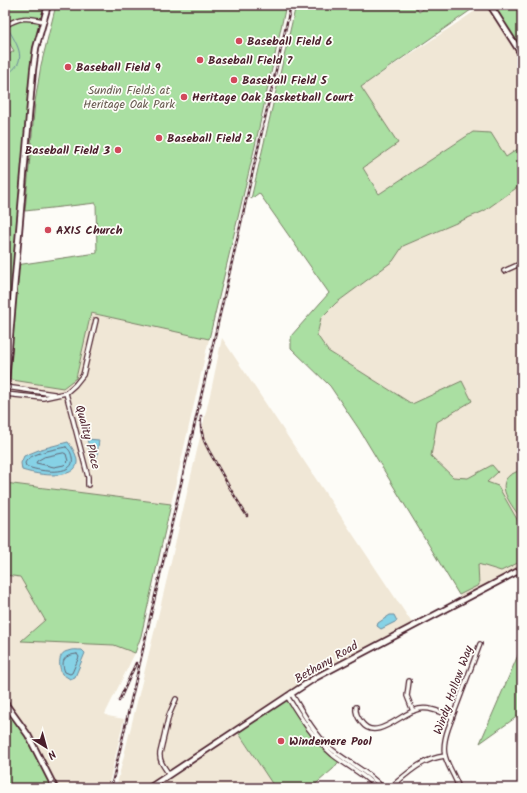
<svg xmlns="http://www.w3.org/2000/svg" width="527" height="793" font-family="Kalam,sans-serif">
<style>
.built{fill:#f0e7d6}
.green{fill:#aadfa2;stroke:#7a7f66}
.water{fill:#86d2e6;stroke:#6e8a9b}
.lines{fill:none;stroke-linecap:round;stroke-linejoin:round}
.shore{stroke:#626776;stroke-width:1}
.stream{stroke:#6e8a9b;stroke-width:1}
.minor-casing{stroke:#4a1f2b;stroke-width:6}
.major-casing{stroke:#4a1f2b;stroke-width:8}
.minor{stroke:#fdfcf7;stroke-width:3.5}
.major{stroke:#fdfcf7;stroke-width:4.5}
.rail-casing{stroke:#4a1f2b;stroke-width:2.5}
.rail{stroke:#fdfcf7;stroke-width:1;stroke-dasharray:3;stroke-linecap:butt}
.poi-dot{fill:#d1495b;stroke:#fdfcf7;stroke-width:1.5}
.labels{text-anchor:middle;stroke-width:3.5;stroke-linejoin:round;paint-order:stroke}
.poi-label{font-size:12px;font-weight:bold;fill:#4a1f2b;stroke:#fdfcf7;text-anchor:start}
.park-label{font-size:12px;fill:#67594f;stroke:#fdfcf7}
.street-label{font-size:12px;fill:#4a1f2b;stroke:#fdfcf7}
</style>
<rect width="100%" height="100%" fill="#fdfcf7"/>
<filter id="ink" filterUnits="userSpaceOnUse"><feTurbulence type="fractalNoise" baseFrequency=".025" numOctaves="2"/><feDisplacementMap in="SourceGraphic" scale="8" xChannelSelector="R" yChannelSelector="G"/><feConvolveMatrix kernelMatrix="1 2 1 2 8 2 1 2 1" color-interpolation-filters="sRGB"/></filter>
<g filter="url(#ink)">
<g class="built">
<path d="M484,5H522V41L516,45L522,55V146L506,157L491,133L473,132L380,194L363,168L361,87Z"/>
<path d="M522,184V568L462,600L359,429L412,404L328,351L317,335L321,318L336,303L393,261L403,246L484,211Z"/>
<path d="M91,313L209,339L171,504L5,483V393L6,379L76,377Z"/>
<path d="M222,338L414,626L345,662L236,730L275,788H116L161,604L212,386Z"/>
<path d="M5,575L20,577L46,620L22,641L114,645L135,653L105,714L108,716L124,719L108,788H55L5,704Z"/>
</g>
<g class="green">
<path d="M5,5H48L33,70L16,265L97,253L96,203L25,211L35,102L41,65L56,5H286L255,146L209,339L91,313L76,378L63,388L6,379L8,356H5V57L14,51L5,36Z"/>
<path d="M296,5H414L419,12L429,5H478L361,87L398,143L363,168L379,194L473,132L491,133L506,157L522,146V184L484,211L403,246L393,261L336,303L321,318L317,335L328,351L412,404L462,381L472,401L437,422L431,456L453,477L468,478L492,465L498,472L487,482L498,486L522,528V561L501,571L478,564L479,585L459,595L359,429L330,386L291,348V336L329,293L259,193L251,199Z"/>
<path d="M490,5H522V41L516,45Z"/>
<path d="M522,469V520C515,509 494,487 510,475C514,473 518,471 522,469Z"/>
<path d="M5,483L171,504L141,636L135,653L114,645L21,641L45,620L20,577L5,575Z"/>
<path d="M522,646V713L480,743Z"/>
<path d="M287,696L309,729L340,760L333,769L311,788H275L236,729Z"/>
<path d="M5,706L24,729L55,788H5Z"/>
</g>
<g class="water">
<path d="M87,439L99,440L96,463L91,455Z"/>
<path d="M68,442C98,481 46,478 22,470L21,463L24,456L41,449Z"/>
<path d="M390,615H394L397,621L381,629L377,626L378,623Z"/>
<path d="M82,650L85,653L75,677L70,679L62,674C59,667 57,653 68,651C72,649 77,650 82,650Z"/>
</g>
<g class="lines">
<g class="shore">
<path d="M66,447C70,450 71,453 72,457C77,478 35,471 26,466L25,463C29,453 56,449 66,447Z"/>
<path d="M64,453L66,454L68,461L64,465L54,467L36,463L37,461L44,457Z"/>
<path d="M77,654L79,657L72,673L70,674L65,672C60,660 65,655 77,654Z"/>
</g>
<g class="stream">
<path d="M5,6V5"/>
<path d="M5,75C30,62 18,46 7,27"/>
<path d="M5,253V286"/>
</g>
<defs>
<g id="minor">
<path d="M5,26C19,17 27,17 43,21"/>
<path d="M504,271L522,263"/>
<path d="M6,387L54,394"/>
<path d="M66,393L88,477V485"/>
<path d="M5,394L43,398L66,393L75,385L83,375L96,320"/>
<path d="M409,681L407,696L413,711"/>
<path d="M291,693C302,711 313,732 329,747C346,762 367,770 383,788"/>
<path d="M287,696C300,717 313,738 333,755C347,766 364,774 377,788"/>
<path d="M356,707C355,713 358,718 362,723C376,742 402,712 419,709C431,707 442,713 452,717"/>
<path d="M522,750V752"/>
<path d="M169,774C164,767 159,761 160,753L169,715L176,699"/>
<path d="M390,788C408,773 421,759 445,756"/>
<path d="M459,788C450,763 438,759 448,729L480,644"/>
</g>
<g id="major">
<path d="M490,5L522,55"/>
<path d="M5,393L33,70L36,48L48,5"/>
<path d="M5,703L28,735L55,788"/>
<path d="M149,788L315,678L522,569"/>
</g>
</defs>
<use href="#minor" class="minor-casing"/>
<use href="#major" class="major-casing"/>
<use href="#minor" class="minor"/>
<use href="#major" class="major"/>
<defs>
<g id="rail">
<path d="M201,416C199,437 207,447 217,465C226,482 236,499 247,516"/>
<path d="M119,701L136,663"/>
<path d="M111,788L291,5"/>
</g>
</defs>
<use href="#rail" class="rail-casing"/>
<use href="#rail" class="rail"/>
</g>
</g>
<g class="poi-dot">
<circle cx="239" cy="41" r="4"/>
<circle cx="200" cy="60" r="4"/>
<circle cx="68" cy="67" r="4"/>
<circle cx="234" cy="80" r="4"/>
<circle cx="184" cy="97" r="4"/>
<circle cx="159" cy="138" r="4"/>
<circle cx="118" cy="150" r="4"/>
<circle cx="48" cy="230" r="4"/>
<circle cx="281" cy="741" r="4"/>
</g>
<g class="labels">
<g class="poi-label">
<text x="247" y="45">Baseball Field 6</text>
<text x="208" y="64">Baseball Field 7</text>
<text x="76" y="71">Baseball Field 9</text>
<text x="242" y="84">Baseball Field 5</text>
<text x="192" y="101">Heritage Oak Basketball Court</text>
<text x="167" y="142">Baseball Field 2</text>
<text x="110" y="154" text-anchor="end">Baseball Field 3</text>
<text x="56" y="234">AXIS Church</text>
<text x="289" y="745">Windemere Pool</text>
</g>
<g class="park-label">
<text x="129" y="94">Sundin Fields at<tspan x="129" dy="14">Heritage Oak Park</tspan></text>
</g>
<g class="street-label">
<text transform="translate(88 437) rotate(75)" y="4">Quality Place</text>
<text transform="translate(326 662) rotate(-30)" y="4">Bethany Road</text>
<text transform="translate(453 690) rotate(-70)" y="4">Windy Hollow Way</text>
</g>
</g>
<rect width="527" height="793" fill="none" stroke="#fdfcf7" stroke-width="20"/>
<rect x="10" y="10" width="507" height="773" fill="none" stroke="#4a1f2b" stroke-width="1.5" filter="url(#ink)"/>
<g transform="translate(46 747) rotate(143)" stroke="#fdfcf7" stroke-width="3" paint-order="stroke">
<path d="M0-3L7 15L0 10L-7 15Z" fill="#4a1f2b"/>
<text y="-6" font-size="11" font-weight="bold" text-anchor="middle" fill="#4a1f2b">N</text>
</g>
</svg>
